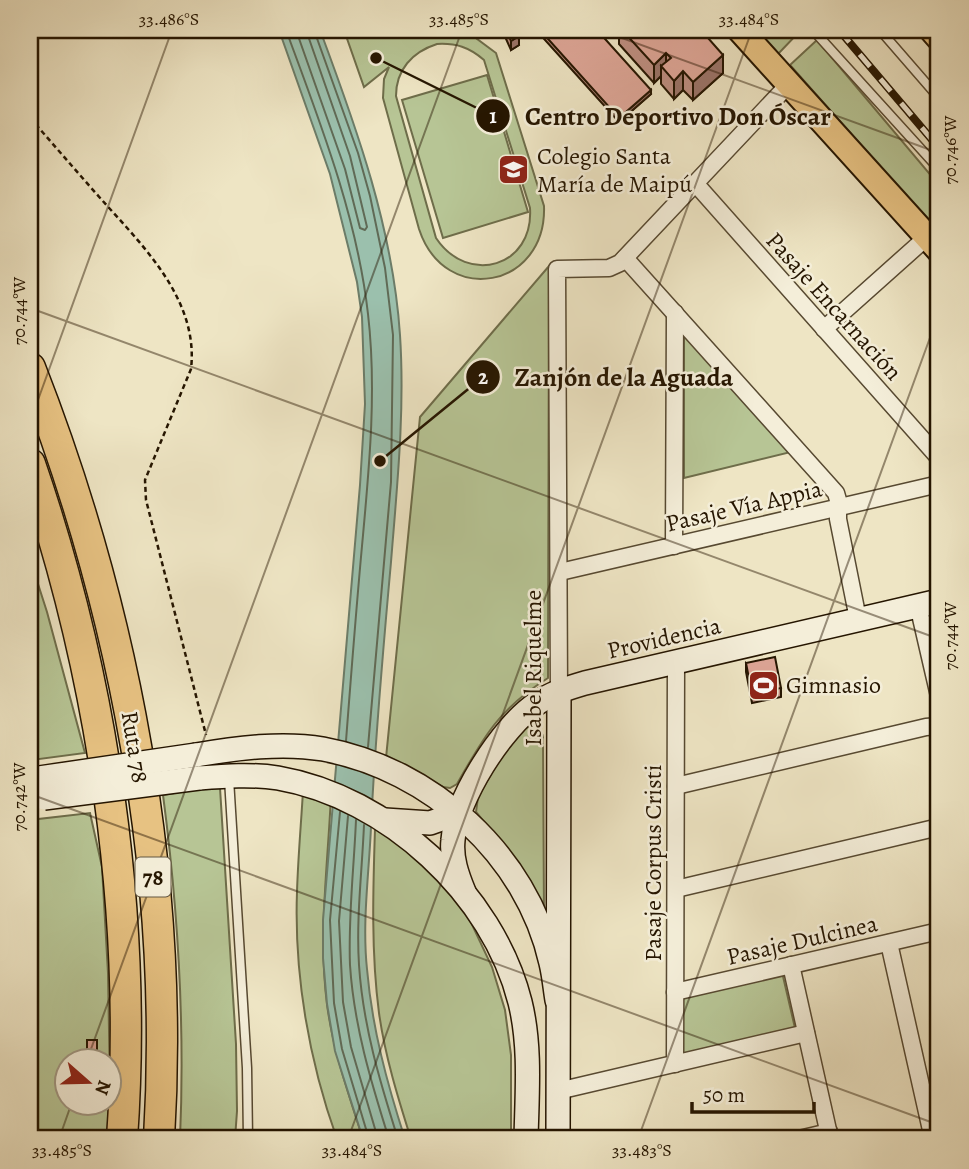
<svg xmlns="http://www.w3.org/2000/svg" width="969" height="1169" font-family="Alegreya,serif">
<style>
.green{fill:#b7c595;stroke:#6e6d4a;stroke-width:2;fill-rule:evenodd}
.water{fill:#9bc0ad;stroke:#6c7c68;stroke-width:2}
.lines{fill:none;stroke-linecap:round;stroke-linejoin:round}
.shore{stroke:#606a56;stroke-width:2}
.lane-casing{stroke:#574931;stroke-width:11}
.street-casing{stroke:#574931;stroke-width:19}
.secondary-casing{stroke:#251500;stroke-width:26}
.primary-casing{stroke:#251500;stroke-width:28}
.highway-casing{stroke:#251500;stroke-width:33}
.path{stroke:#251500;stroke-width:2.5;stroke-dasharray:5 3.5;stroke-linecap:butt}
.lane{stroke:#f4eed9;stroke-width:8}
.street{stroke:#f4eed9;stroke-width:16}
.secondary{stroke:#f4eed9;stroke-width:23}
.primary{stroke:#e7c282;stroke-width:24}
.highway{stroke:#e7c282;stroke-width:30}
.rail-casing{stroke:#251500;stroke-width:8}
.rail{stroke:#f4eed9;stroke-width:5;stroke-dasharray:16;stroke-linecap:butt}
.secondary-bridge-casing{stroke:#251500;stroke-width:26;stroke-linecap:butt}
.secondary-bridge{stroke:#f4eed9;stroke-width:23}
.wall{fill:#be8e81;stroke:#251500;stroke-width:2}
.shaded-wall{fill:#9b7469;stroke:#251500;stroke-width:2}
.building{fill:#dda596;stroke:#251500;stroke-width:2}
.ticks{fill:none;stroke:#251500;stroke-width:2;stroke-opacity:0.45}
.labels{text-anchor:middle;stroke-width:5;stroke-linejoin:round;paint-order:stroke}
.shield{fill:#f4eed9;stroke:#635641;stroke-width:2}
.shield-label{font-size:23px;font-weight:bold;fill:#251500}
.poi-label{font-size:24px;fill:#251500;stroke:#f4eed9;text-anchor:start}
.street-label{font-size:24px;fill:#251500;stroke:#f4eed9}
.leader{fill:none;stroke:#251500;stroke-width:2.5}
.callout-dot{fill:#251500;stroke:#f4eed9;stroke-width:2.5}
.mark-label{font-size:21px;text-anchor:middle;font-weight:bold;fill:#fff}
.callout-label{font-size:26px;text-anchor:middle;font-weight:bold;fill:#251500;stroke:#f4eed9;stroke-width:5;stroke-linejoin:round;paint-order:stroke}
.neatline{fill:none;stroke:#251500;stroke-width:2.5}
.ticks-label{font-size:18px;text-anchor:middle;fill:#251500}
</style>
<rect width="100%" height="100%" fill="#eee5c4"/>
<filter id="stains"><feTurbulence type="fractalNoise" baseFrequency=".00286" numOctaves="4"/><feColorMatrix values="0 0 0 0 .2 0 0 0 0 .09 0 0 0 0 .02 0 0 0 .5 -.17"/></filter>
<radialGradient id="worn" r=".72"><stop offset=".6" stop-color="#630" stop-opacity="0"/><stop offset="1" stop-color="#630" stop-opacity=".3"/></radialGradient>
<g class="green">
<path d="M344,30L458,31L473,36L496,53L544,206C547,288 445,308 419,229L383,98L384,79L389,67L364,87ZM437,44C456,43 469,47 484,60L530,208C534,267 468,286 436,238L396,96C396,70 412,52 437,44Z"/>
<path d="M756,30H801L778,54Z"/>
<path d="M817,40L939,185V233L790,65Z"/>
<path d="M487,75L528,212L443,238L402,100Z"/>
<path d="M549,266L548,678C500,708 484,736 457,784L450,788L443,787L386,758L420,417Z"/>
<path d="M684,330L791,452L684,478Z"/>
<path d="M30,559L47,612L85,753L32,760L30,748Z"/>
<path d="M533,723L543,735L544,914L505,847L476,812L478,797L516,730Z"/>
<path d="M220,788L236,1044L237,1111L235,1139H180C185,1024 178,909 163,795L197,789Z"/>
<path d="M303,791L331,795C328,864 318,935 327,1004C333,1051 349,1095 363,1139H337C309,1061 294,975 297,892C298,858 301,825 303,791Z"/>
<path d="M90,813L102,867L108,973L110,1088L107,1139H30V820ZM66,1060H108V1102H66Z"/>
<path d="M375,829L396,842L446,884L468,916L492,967L505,1010L511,1055V1139H411C398,1098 385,1056 379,1013C371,952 373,890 375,829Z"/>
<path d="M782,972L795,1028L683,1054V994Z"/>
</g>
<path class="water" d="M279,30H320C357,129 393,229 400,335C405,411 397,487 391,562C383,650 375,738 371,827C369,874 362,922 367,969C372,1028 387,1083 405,1139H363L335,1051L327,1004L323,958V920L360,485L365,404L362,317L357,282L330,174Z"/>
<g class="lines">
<g class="shore">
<path d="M286,30C320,122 357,216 368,314C377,391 369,470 362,546C356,611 351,676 346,741"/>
<path d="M296,30L345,169L360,228L365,230L367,227L350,156L306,30"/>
<path d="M314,30L358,153L370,196L385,268L393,335L391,482L368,747"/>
<path d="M340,812L330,920L334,1003L342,1049L369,1139"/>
<path d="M348,816L339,921L343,1002L351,1047L378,1139"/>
<path d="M356,820C354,868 348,917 350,965C354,1026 371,1082 389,1139"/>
<path d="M364,825C362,872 356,919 359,965C363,1026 380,1082 398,1139"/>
</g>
<defs>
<g id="lane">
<path d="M813,30L939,169"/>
<path d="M880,30L939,98"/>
<path d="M229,779L247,1068L248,1139"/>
</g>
<g id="street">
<path d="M695,183L939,458"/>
<path d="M625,258L836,493L838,500V519L858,619"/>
<path d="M824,329L927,237"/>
<path d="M674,546L675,313"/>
<path d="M560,572L939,484"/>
<path d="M918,605L939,696"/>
<path d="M559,691L557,269L609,268L620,263L789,84"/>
<path d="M676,786L926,727L939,726"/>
<path d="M676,889L939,827"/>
<path d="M889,943L933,1139"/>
<path d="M791,965L830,1139"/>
<path d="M675,992L939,931"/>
<path d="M675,1064L676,662"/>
<path d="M558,1091L806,1033"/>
<path d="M799,1139L829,1132"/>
</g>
<g id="secondary">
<path d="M196,755C237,748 282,742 323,749C431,769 527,855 551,963C554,975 555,988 557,1000"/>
<path d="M199,778C225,776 252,774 278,778C388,797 493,894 520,1002C531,1046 527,1094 526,1139"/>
<path d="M385,820L430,823L458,813"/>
<path d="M464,892C457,875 451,858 453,840C456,799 502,727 536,704C551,693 568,688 585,683L939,601"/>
<path d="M558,1139L559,691"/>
</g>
<g id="primary">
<path d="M740,30L939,250"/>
<path d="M932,30L939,38"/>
</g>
<g id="highway">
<path d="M30,368C125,611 175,878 159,1139"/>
<path d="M30,464C103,677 138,915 122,1139"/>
</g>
</defs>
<use href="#lane" class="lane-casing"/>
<use href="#street" class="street-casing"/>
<use href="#secondary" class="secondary-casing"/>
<use href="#primary" class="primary-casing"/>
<use href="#highway" class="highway-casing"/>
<g class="path">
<path d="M841,30L939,145"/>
<path d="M932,58L939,66"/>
<path d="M30,118C54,145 77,172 101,199C143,246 199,300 191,369L145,480L146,500L206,735"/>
</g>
<use href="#lane" class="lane"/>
<use href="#street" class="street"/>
<use href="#secondary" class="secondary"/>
<use href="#primary" class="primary"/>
<use href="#highway" class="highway"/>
<defs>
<path id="rail" d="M839,30L939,148"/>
</defs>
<use href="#rail" class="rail-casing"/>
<use href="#rail" class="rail"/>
<defs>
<g id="secondary-bridge">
<path d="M39,778L196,755"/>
<path d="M44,798L199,778"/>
</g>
</defs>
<use href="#secondary-bridge" class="secondary-bridge-casing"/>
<use href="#secondary-bridge" class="secondary-bridge"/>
</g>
<g class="wall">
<path d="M502,30H516L519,45L511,50Z"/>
<path d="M536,30H597L651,94L619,122Z"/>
<path d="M616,30H701L723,73L693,100L683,90L674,99L661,84V76L654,83L619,44V34Z"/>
<path d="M746,663L781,688V697L752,703L746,672Z"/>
</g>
<g class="shaded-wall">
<path d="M519,36V45L511,50V41Z"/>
<path d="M666,53V71L661,66V76L654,83V65Z"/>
<path d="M723,55V73L693,100V82Z"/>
<path d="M683,71V90L674,99V81Z"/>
<path d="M651,90V94L619,122V118Z"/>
</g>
<g class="building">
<path d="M506,30H516L519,36L511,41Z"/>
<path d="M540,30H597L651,90L619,118Z"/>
<path d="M622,30H701L723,55L693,82L683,71L674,81L661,66L671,58L666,53L654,65Z"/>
<path d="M775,657L781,688L752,694L746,663Z"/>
<rect x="87" y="1040" width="10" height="20"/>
</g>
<path class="ticks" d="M600,30L939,153M30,308L939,639M30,422L172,30M30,794L939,1125M87,1060L462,30M59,1139L72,1102M348,1139L752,30M638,1139L939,313M928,1139L939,1109"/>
<defs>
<symbol id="school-square" viewBox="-11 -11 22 22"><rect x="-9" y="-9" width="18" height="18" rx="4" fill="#8f2418" stroke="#f4eed9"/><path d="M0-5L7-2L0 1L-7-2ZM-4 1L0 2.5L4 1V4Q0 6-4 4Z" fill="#fff"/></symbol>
<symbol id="stadium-square" viewBox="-11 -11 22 22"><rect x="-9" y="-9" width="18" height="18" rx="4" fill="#8f2418" stroke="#f4eed9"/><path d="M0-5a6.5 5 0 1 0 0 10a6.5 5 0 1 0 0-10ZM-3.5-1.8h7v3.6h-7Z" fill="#fff"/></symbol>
</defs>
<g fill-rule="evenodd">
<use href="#school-square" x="496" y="152" width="35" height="35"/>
<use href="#stadium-square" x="746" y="668" width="35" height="35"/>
</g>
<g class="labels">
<rect class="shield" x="135.5" y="857.5" width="35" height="39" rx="5"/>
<g class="shield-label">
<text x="153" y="885">78</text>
</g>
<g class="poi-label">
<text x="537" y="164">Colegio Santa<tspan x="537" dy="28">María de Maipú</tspan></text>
<text x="786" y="693">Gimnasio</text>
</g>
<g class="street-label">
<text transform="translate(834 306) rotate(48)" y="8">Pasaje Encarnación</text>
<text transform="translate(744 506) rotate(-13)" y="8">Pasaje Vía Appia</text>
<text transform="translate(664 638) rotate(-13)" y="8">Providencia</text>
<text transform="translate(533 668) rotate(-90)" y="8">Isabel Riquelme</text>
<text transform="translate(135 747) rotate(81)" y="8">Ruta 78</text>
<text transform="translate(653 863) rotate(-90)" y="8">Pasaje Corpus Cristi</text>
<text transform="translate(802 940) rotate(-13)" y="8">Pasaje Dulcinea</text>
</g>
</g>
<path class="leader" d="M376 58L493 116M380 461L483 377"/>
<g class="callout-dot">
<circle cx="376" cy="58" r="7"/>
<circle cx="380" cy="461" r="7"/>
<circle cx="493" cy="116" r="18"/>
<circle cx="483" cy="377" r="18"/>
</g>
<g class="mark-label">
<text x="493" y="123">1</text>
<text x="483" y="384">2</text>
</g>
<g class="callout-label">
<text x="678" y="125">Centro Deportivo Don Óscar</text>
<text x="624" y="386">Zanjón de la Aguada</text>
</g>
<rect width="969" height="1169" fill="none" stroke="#eee5c4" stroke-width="77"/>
<g transform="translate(88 1082) rotate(110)"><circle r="33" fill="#f4eed9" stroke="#a19782" stroke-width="2"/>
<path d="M0-5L12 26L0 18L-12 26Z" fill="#8f2418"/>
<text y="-10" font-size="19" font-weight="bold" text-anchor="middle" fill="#251500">N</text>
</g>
<path d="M692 1102v10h122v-10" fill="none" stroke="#251500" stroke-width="3.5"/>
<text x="703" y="1102" font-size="21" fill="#251500" stroke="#f4eed9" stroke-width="5" paint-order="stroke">50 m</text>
<rect x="38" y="38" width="892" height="1092" class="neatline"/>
<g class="ticks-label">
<text x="169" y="25">33.486°S</text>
<text x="459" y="25">33.485°S</text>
<text x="749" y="25">33.484°S</text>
<text transform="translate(950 150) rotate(-90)" y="6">70.746°W</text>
<text transform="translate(19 311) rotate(-90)" y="6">70.744°W</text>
<text transform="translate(950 636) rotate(-90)" y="6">70.744°W</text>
<text transform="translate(19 797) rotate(-90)" y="6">70.742°W</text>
<text x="62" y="1156">33.485°S</text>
<text x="352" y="1156">33.484°S</text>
<text x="642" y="1156">33.483°S</text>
</g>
<rect width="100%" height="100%" filter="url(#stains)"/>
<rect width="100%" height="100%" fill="url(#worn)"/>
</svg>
